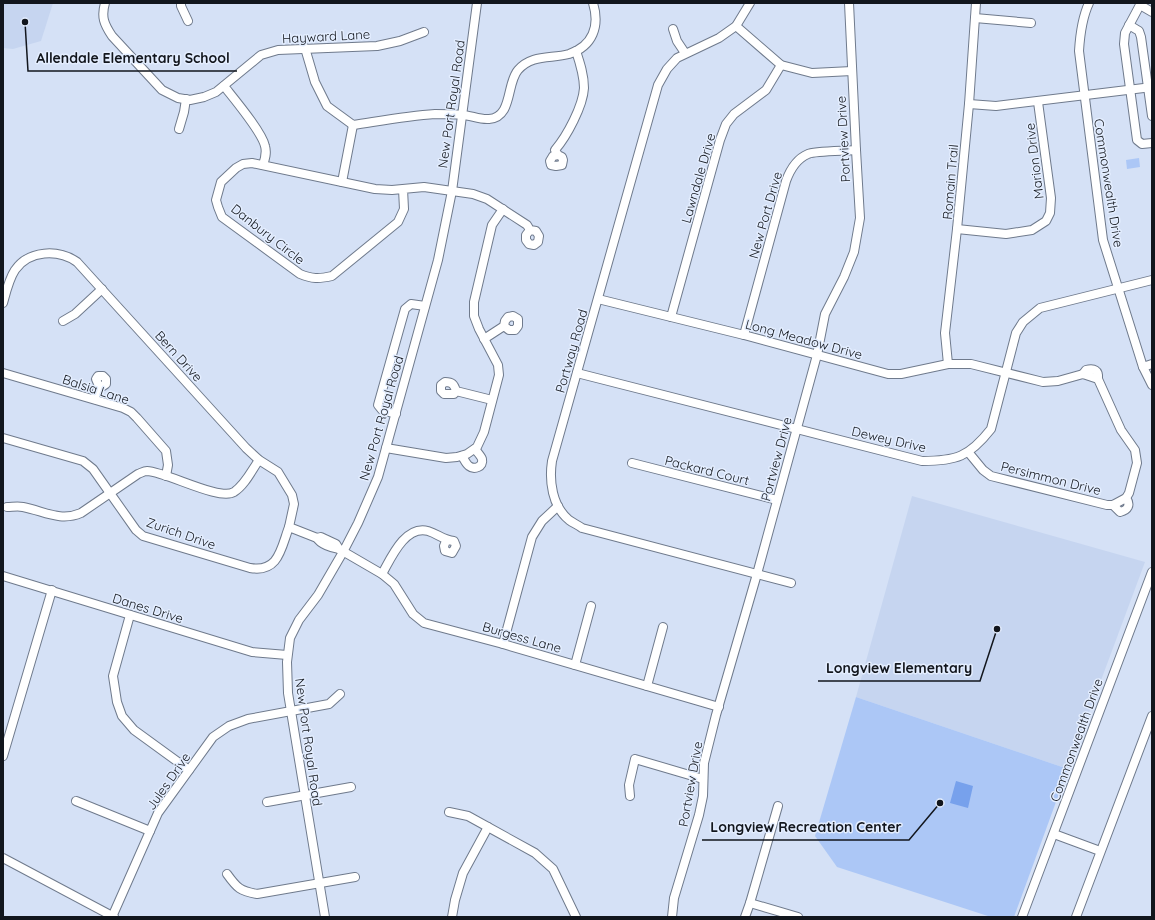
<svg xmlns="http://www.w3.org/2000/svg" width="1155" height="920" font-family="Quicksand,sans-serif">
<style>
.built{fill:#c6d5f0}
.green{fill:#acc7f6}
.water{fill:#77a1ec}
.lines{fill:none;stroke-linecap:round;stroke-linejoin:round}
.minor-casing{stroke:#6f7a8c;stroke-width:10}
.minor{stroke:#fff;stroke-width:8}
.labels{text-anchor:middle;stroke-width:3;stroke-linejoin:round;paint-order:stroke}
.street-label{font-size:13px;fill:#12161d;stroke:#e4eeff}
.leader{fill:none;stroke:#12161d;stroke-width:1.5}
.callout-dot{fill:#12161d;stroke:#e4eeff;stroke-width:1.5}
.callout-label{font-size:14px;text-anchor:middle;font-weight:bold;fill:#12161d;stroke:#e4eeff;stroke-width:3;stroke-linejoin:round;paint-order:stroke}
</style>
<rect width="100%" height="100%" fill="#d5e1f6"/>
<g class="built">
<path d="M3,3H53L41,41L13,49L3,48Z"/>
<path d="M912,496L1145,562L1068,769L856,697Z"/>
</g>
<g class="green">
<path d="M1139,158L1140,167L1127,169L1126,160Z"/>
<path d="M856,697L1068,769L1014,917H991L837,867L815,836Z"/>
</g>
<path class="water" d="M956,781L973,786L968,808L950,803Z"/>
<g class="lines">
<defs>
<g id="minor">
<path d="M105,3C101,17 104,24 112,36L162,90L178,98L190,100L204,97L216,92L261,55L278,50L377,46L400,41L424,32"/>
<path d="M181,3V6L188,21"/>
<path d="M750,3L736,26L719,38L677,58L667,69L658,85L552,461C549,481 552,506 569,520C573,523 578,525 582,528L791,583"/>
<path d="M1089,3C1082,18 1080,35 1079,51L1103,240L1143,367L1152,385"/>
<path d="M1141,3L1125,33L1124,44L1137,140L1142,144L1152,143"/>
<path d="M1140,5L1152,12"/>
<path d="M975,18L1031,23"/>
<path d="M1129,25L1139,31L1141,37L1152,116"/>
<path d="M736,26L781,65L812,73L852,71"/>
<path d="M673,29L677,41L685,53"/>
<path d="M305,48L315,82L327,106L353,125C380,121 407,116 435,114C443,114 453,114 462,115C470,115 480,120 489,119C513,117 506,84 518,70C532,54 551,59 569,54C593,46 600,26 593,3"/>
<path d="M224,86C235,100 262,132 265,146C267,153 265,159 263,165"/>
<path d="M969,104L996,106L1152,87"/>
<path d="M179,129L184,112L186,99"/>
<path d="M558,155L562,157L563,160L562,165L556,166L551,165L550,161L553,156L558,155L555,150C567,136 583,106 584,88C584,75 580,63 576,51"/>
<path d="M342,182L353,125"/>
<path d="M403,189L404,209L398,222L332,276C319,279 312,279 300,274L222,217L218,207L216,200L221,182L236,168L243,164L252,163L375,189L392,190L424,187L473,194L487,199L527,225L530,230L536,231L539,236L538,242L534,245L529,244L526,240V235L530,230"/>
<path d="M957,229L1006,234L1032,230L1046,221L1050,213L1051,198L1038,102"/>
<path d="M598,299L744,335L888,374H901L948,364H971L1043,382L1058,381L1083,374L1098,379L1121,430L1135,450L1137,463L1129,493L1126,498L1113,505H1107L991,476L983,470L969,453"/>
<path d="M3,303C6,292 9,279 15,270C29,250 58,249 77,262L246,448L259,460L278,472L292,495L294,504L289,527L317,538"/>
<path d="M671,317L720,140L726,124L734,114L766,90L781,65"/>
<path d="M63,321L75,314L102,289"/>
<path d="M744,335L786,181C790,170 796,159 808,154C814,151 846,151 856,150"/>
<path d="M484,339L504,326L505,321L508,317L513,316L518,319V326L515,330H509L504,326"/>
<path d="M948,364L945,333L957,229L969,104L976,3"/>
<path d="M1143,367L1152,364"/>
<path d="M3,373L123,408L131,412L137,418L166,451L168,465L166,476"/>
<path d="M577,373L922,461C956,461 969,457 991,429L1016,333L1023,322L1040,308L1152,280"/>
<path d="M1083,374L1086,370C1094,368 1099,370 1098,379"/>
<path d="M456,391L454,394H444L441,391V385L445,382C452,382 454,384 456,391L492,400"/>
<path d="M94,399L99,386L96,379L98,376H103L106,379V384L103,386H99"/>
<path d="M396,414L382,410L378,405L405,309L411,304L425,306"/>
<path d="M3,438L83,461L93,469L136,530L143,536L250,568C279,573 281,548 289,527"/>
<path d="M386,448L446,458L457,457L467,454L477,447L484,432L499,375L498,365L479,329L474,316V302L492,225L503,209"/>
<path d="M462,456C464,459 466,464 469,466C474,470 484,467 482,459C481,456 477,452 475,449"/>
<path d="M632,463L777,500"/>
<path d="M1113,505L1120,512C1128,510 1131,505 1126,498"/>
<path d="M7,507C12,507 18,506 23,507C44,511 60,522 81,513L138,474C141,473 144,471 147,471C167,472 219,501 234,492C245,485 252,470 259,460"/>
<path d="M321,537L336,544L339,549C332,548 320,544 317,538Z"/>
<path d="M339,549L382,574L394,584L413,614L424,623L503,644L719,707"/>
<path d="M382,574C391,558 405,525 428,531C438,534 443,540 454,541L456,546L452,553L445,551L444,546L446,541"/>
<path d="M3,576L252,652L287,655"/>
<path d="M130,615L113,676L117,702L122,716L134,730L189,770"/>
<path d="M503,644L532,537L542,521L558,506"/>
<path d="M575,665L591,606"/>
<path d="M647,686L663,627"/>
<path d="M3,756L52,590"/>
<path d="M630,796L629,785L635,759L703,779"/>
<path d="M76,801L150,831"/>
<path d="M267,802L351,787"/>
<path d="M449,812L468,816L535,853L553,869L576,917"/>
<path d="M1054,834L1100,851"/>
<path d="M3,858L114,917"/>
<path d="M227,874C237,888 240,891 257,894L355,877"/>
<path d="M750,903L798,917"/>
<path d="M112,917L158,813L213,737L229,726L248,719L329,704L340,694"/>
<path d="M325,917L288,693L287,662L290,638L299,620L318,595L343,552L358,523L378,477L438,260L452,191L477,3"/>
<path d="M452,917L455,900L463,873L488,827"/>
<path d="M672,917L674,898L699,815L703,796L704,763L716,715L757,574L817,355L825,314L844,277L854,252L860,218L856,150L849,3"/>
<path d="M745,917L750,903L778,806"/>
<path d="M1022,917L1152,572"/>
<path d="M1076,917L1152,716"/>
</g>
</defs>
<use href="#minor" class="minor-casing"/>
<use href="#minor" class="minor"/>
</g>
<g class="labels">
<g class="street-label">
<text transform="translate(326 36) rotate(-3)" y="5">Hayward Lane</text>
<text transform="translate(451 104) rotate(-82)" y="5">New Port Royal Road</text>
<text transform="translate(843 139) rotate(-93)" y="5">Portview Drive</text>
<text transform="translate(1034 161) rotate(-97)" y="5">Marion Drive</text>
<text transform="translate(698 178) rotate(-74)" y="5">Lawndale Drive</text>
<text transform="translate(950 182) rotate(-85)" y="5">Romain Trail</text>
<text transform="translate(1109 183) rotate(81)" y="5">Commonwealth Drive</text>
<text transform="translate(765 215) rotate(-74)" y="5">New Port Drive</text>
<text transform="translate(268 234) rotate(38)" y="5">Danbury Circle</text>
<text transform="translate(804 339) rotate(15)" y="5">Long Meadow Drive</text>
<text transform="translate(571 351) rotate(-74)" y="5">Portway Road</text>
<text transform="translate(179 356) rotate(48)" y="5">Bern Drive</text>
<text transform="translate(96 389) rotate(18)" y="5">Balsia Lane</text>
<text transform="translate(381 418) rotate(-74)" y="5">New Port Royal Road</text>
<text transform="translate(889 439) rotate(13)" y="5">Dewey Drive</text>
<text transform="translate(776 459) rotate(-75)" y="5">Portview Drive</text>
<text transform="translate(707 470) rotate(14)" y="5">Packard Court</text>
<text transform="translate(1051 478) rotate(14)" y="5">Persimmon Drive</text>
<text transform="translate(181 533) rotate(19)" y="5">Zurich Drive</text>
<text transform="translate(148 608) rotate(17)" y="5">Danes Drive</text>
<text transform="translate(522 637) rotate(16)" y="5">Burgess Lane</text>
<text transform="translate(1076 740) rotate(-70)" y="5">Commonwealth Drive</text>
<text transform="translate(309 742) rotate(82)" y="5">New Port Royal Road</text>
<text transform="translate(168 781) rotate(-55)" y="5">Jules Drive</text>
<text transform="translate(690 784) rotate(-80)" y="5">Portview Drive</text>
</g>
</g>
<path class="leader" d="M25 22L28 71H237M997 629L980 681H818M940 803L909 840H702"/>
<g class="callout-dot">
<circle cx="25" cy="22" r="4"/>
<circle cx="997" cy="629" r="4"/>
<circle cx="940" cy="803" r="4"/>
</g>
<g class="callout-label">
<text x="133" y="63">Allendale Elementary School</text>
<text x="899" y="673">Longview Elementary</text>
<text x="806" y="832">Longview Recreation Center</text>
</g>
<rect width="1155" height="920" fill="none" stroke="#12161d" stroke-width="8"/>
</svg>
